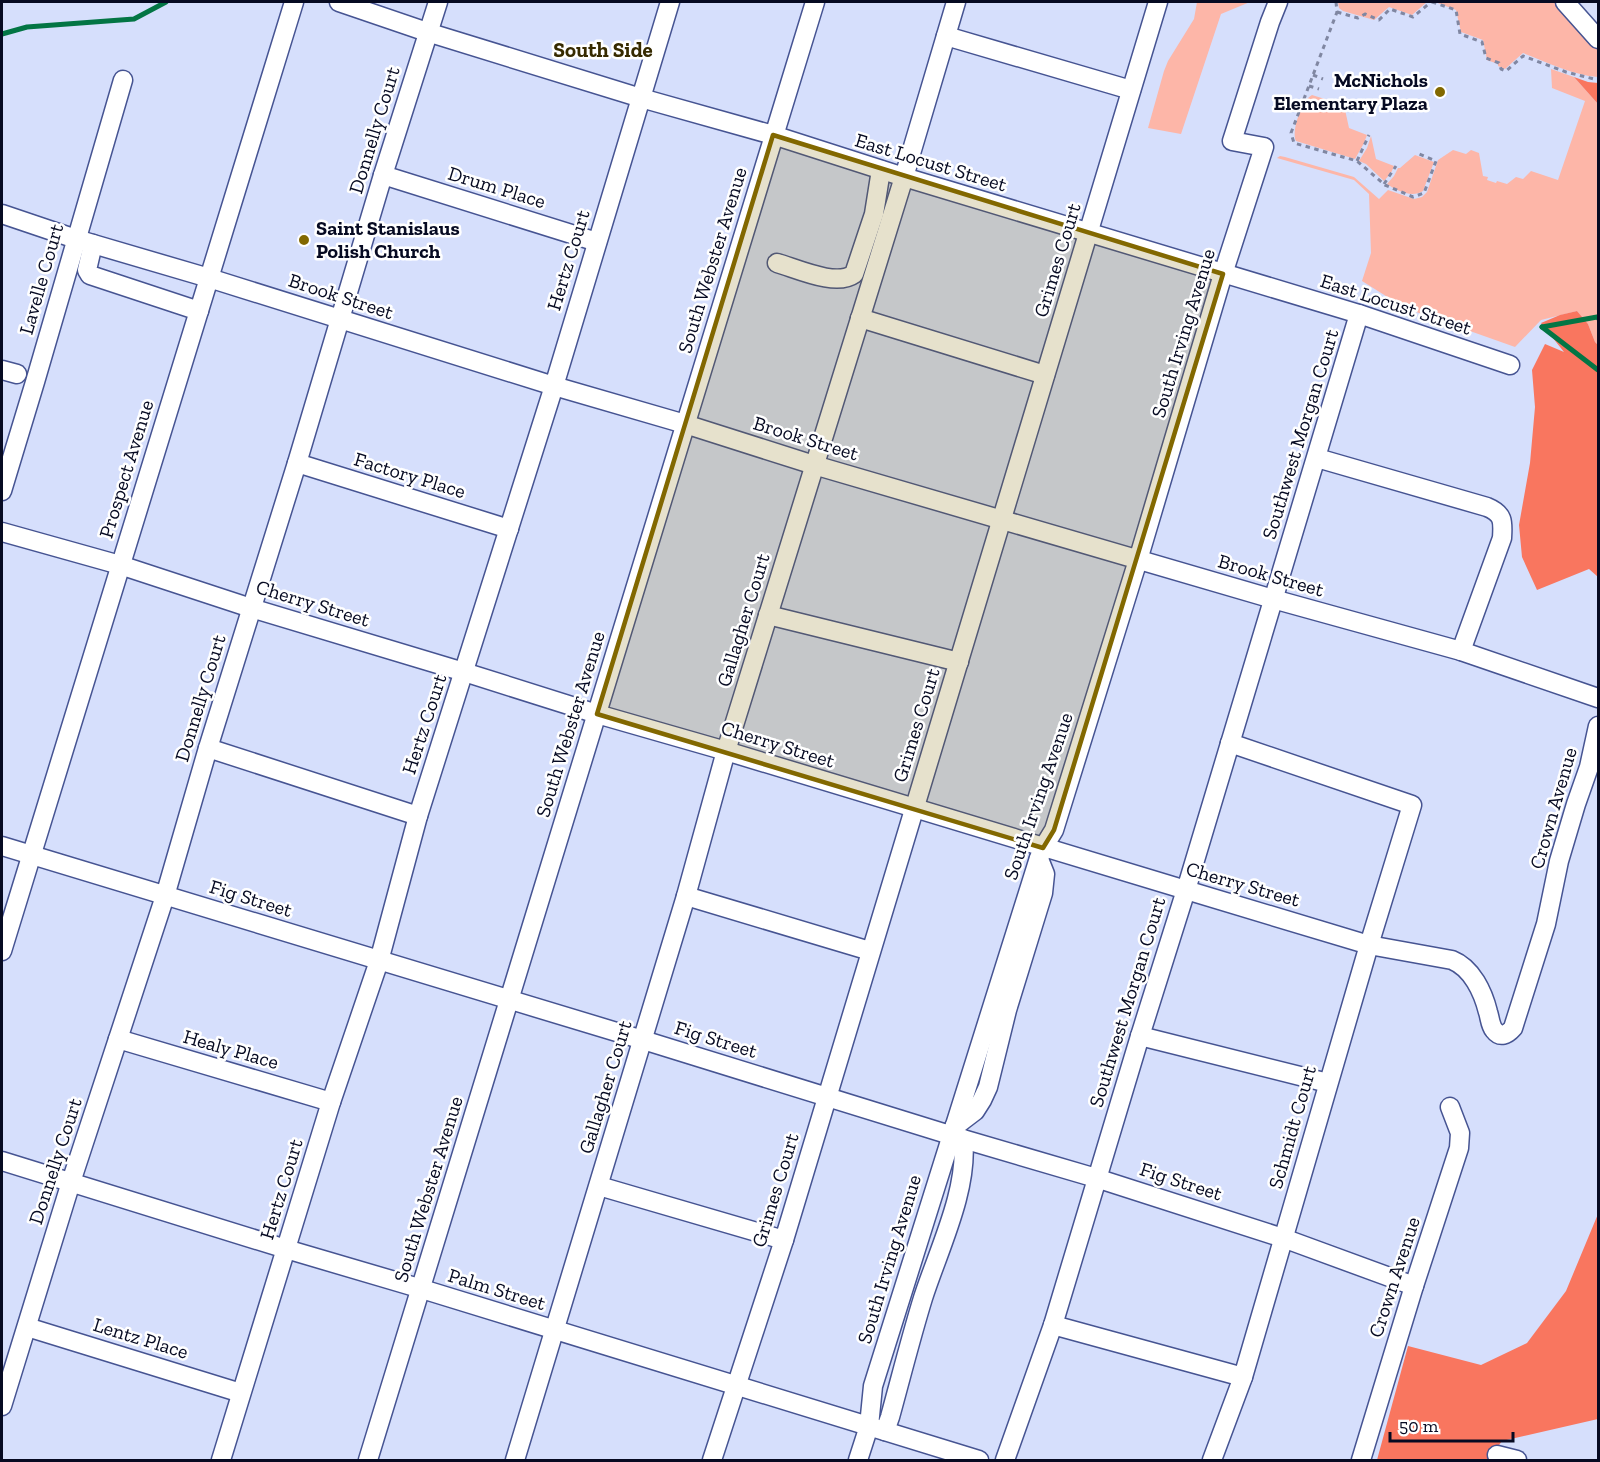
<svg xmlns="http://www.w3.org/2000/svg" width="1600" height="1462" font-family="'Zilla Slab',serif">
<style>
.green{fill:#fdb6a8}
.forest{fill:#f9765f}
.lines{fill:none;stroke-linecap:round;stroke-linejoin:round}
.stream{stroke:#037544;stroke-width:5}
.minor-casing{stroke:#465492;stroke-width:21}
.path{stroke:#8087a2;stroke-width:3;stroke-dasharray:4.5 4.5;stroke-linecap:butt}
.minor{stroke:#fff;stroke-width:18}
.marked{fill:#826800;fill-opacity:0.2;stroke:#826800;stroke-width:4.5;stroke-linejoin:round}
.poi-dot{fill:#826800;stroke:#fff;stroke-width:2}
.labels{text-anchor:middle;stroke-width:5;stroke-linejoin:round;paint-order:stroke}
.poi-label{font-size:20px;font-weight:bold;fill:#060a22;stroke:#fff;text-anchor:end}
.street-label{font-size:20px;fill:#060a22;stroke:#fff}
.neighbourhood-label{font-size:21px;font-weight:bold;fill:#362a00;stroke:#fff}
</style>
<rect width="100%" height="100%" fill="#d6dffc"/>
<g class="green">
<path d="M1197,2H1250L1221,14L1181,134L1148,128L1164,71L1168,61L1194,19Z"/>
<path d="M1338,2H1427L1412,15L1389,7L1374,20L1343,11L1339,8Z"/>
<path d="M1435,2H1562L1598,42V77C1573,75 1547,62 1523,53L1505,69L1498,66V64L1487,60L1483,40L1461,32L1456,10Z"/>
<path d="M1551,69L1574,77L1598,104V345L1595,342L1588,324L1577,311L1541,320L1515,347L1405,308L1362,281L1371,253L1369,194L1354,180L1277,158L1280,156L1285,157L1354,177L1379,199L1388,190L1414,199L1422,197L1427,192L1438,160L1453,150L1466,154L1471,150L1479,153L1483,176L1488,177L1487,180L1496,183L1497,181L1507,184L1516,177L1523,179L1531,171L1558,180L1585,101L1552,88Z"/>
<path d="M1312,95L1344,105L1349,128L1367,135L1364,143L1355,159L1296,141C1291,131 1302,100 1312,95Z"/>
<path d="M1371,136L1376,159L1394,166L1391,173L1384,181L1366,164L1359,161L1367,148Z"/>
<path d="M1415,155L1434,162L1423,191C1412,198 1397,191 1387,184L1394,176L1398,168H1400Z"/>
</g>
<g class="forest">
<path d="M1574,77L1588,82L1598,83V104Z"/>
<path d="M1577,311L1588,324L1595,342L1598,345V577L1589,569L1537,590L1522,557L1519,525L1530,463L1535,407L1532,370L1545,344L1564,352L1541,323L1560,315Z"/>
<path d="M1598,1214V1419L1502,1441L1488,1460H1377L1408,1346L1481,1365L1527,1343L1566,1291Z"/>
</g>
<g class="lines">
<g class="stream">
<path d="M2,34L27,27L134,19L166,2"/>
<path d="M1542,327L1598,370"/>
<path d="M1542,327L1597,317L1598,318"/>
</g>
<defs>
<g id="minor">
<path d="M339,2L427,32L641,98L773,135L904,177L1359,314L1510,365"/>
<path d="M1565,2L1598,39"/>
<path d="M946,36L1131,90"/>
<path d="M383,175L597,242"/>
<path d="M2,214L76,239L209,278L554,386L685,424L814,465L1273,599L1461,651L1598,698"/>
<path d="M93,244L87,270L90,275L199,311"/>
<path d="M777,263C798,269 836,287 854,274L874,214L881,170"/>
<path d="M860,318L1045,375"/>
<path d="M2,370L17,374"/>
<path d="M1317,458L1487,507C1504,514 1503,522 1502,538L1461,651"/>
<path d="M297,463L509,529"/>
<path d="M2,491L35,382L123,80"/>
<path d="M2,532L120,565L251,608L464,672L597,714L726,751L1186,890L1369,945L1452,960C1472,968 1483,992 1488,1012C1490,1018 1490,1025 1494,1030C1500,1038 1507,1035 1513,1028L1546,924L1559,861L1576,804L1589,767L1598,726"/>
<path d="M768,615L959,662"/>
<path d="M208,748L418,816"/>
<path d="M2,846L643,1040L963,1139L1096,1178L1283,1238L1414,1286"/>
<path d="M686,896L870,951"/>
<path d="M2,951L294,2"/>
<path d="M1140,1036L1328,1083"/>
<path d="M118,1039L331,1102"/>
<path d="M954,1127L975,1111L982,1100L988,1087L1007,1010L1043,893L1045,874L1039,859"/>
<path d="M2,1161L286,1249L422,1289L979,1460"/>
<path d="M599,1186L784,1240"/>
<path d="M1053,1325L1243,1377"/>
<path d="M27,1327L241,1393"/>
<path d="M2,1406L71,1182L165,896L208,748L297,463L383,175L438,2"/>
<path d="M885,1431L890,1417C901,1377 911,1337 923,1298C938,1251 969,1189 963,1139"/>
<path d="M1497,1455L1517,1460"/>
<path d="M221,1460L331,1102L379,961L418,816L554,386L670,2"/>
<path d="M368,1460L815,2"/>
<path d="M515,1460L686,896L726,751L904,177L956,2"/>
<path d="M712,1460L784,1240L1158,2"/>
<path d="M858,1460L869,1426L873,1386L1039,858L1043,848L1054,830L1138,560L1223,274L1264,147L1232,141L1270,22L1278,2"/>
<path d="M1005,1460L1053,1325L1140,1036L1186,890L1359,314"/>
<path d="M1212,1460L1243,1377L1369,945L1412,805L1230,743"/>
<path d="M1361,1460L1414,1286L1459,1148L1460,1133L1450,1107"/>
</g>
</defs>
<use href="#minor" class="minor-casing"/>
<g class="path">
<path d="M1336,2L1337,12L1291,133L1294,143L1357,161L1385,185L1413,197L1424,193L1436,161L1417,153"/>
<path d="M1432,2L1456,10L1460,34L1482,42L1486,58L1499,63L1501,69L1506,71L1523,56L1566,72L1594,79H1598"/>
<path d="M1337,12L1358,18L1365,14L1379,20L1390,9L1413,17L1431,2"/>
<path d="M1313,75L1323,79"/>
<path d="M1309,86L1319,89"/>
<path d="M1357,161L1369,135"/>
<path d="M1384,184L1396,166"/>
</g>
<use href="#minor" class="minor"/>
</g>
<path class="marked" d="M773,135L1223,274L1054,830L1043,848L597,714Z"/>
<g class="poi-dot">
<circle cx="1440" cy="92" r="6"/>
<circle cx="304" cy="240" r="6"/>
</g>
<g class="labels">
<g class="poi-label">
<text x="1428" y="87">McNichols<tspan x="1428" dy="23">Elementary Plaza</tspan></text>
<text x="316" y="235" text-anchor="start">Saint Stanislaus<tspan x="316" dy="23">Polish Church</tspan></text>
</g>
<g class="street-label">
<text transform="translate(374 130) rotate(-73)" y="7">Donnelly Court</text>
<text transform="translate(931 162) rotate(17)" y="7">East Locust Street</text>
<text transform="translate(497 187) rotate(17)" y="7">Drum Place</text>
<text transform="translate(568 260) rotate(-73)" y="7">Hertz Court</text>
<text transform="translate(712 260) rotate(-73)" y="7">South Webster Avenue</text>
<text transform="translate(1057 260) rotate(-73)" y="7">Grimes Court</text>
<text transform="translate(41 279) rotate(-74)" y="7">Lavelle Court</text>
<text transform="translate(341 296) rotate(18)" y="7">Brook Street</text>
<text transform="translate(1396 304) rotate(18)" y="7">East Locust Street</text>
<text transform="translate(1183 333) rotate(-73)" y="7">South Irving Avenue</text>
<text transform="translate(1300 434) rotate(-73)" y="7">Southwest Morgan Court</text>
<text transform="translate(806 438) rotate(17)" y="7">Brook Street</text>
<text transform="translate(126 469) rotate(-73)" y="7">Prospect Avenue</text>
<text transform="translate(410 475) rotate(17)" y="7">Factory Place</text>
<text transform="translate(1271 575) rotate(16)" y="7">Brook Street</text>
<text transform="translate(313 603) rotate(17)" y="7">Cherry Street</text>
<text transform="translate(743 620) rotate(-73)" y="7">Gallagher Court</text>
<text transform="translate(200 698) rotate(-73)" y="7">Donnelly Court</text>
<text transform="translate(424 724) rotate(-72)" y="7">Hertz Court</text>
<text transform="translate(570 724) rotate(-73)" y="7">South Webster Avenue</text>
<text transform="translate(916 725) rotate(-73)" y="7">Grimes Court</text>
<text transform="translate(778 744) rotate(17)" y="7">Cherry Street</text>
<text transform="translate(1038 796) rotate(-71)" y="7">South Irving Avenue</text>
<text transform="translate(1553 808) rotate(-74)" y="7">Crown Avenue</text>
<text transform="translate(1243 884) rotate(16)" y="7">Cherry Street</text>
<text transform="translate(251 898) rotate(17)" y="7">Fig Street</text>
<text transform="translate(1127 1002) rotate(-73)" y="7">Southwest Morgan Court</text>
<text transform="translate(716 1039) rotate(17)" y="7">Fig Street</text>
<text transform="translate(231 1049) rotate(16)" y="7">Healy Place</text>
<text transform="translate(605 1087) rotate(-73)" y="7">Gallagher Court</text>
<text transform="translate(1292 1127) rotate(-74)" y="7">Schmidt Court</text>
<text transform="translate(55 1161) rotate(-72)" y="7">Donnelly Court</text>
<text transform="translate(1181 1181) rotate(18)" y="7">Fig Street</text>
<text transform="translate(281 1189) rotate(-73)" y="7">Hertz Court</text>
<text transform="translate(428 1189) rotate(-73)" y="7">South Webster Avenue</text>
<text transform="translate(775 1190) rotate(-73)" y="7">Grimes Court</text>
<text transform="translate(889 1259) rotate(-73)" y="7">South Irving Avenue</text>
<text transform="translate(1394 1277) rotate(-72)" y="7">Crown Avenue</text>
<text transform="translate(497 1289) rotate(17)" y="7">Palm Street</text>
<text transform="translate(141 1338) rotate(17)" y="7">Lentz Place</text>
</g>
<g class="neighbourhood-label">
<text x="603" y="57">South Side</text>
</g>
</g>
<rect width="1600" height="1462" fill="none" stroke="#060a22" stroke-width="6"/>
<path d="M1390 1432v9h123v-9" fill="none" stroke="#060a22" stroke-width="3"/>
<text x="1399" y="1432" font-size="18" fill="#060a22" stroke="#ffffff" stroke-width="4.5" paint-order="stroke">50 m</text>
</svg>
